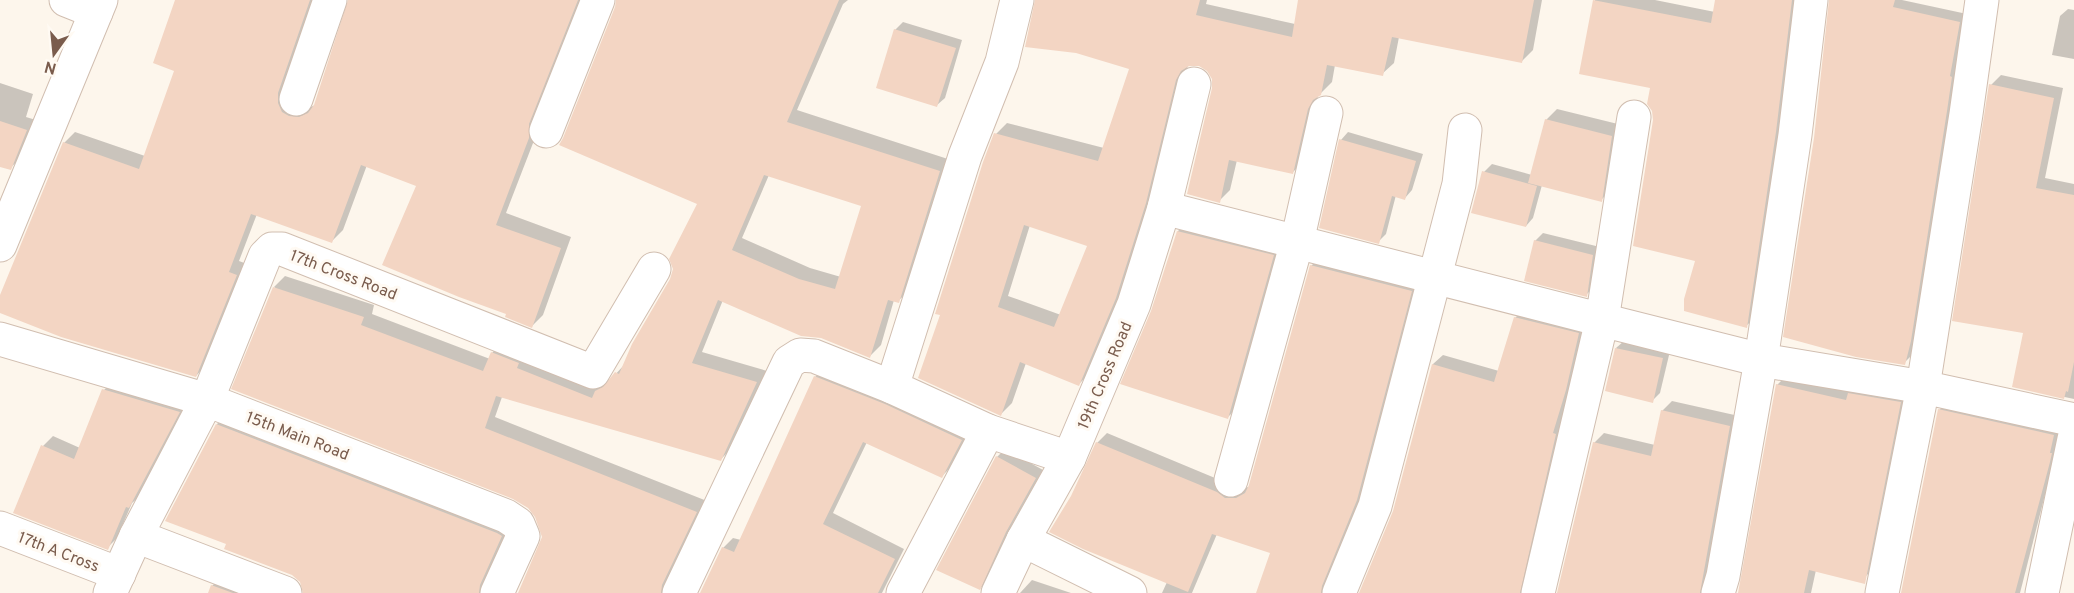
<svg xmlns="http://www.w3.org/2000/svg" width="2074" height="593" font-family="Overpass,sans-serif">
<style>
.shadow{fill:#0003;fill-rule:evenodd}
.building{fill:#f3d5c3;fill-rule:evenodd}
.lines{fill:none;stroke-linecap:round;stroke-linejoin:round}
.minor-casing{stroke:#d1beb0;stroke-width:35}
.minor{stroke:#fff;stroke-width:33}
.labels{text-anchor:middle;stroke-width:6;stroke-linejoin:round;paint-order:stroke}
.street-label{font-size:16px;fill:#7a5c4d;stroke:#fffaf3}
</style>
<rect width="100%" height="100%" fill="#fdf6ec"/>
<g class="shadow">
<path d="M177,0H317L302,106L311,107L315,105L350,0H584L540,125L506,213L571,237L543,315L532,326L508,314L418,185L367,165L343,230L332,241L257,214L239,261L247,264L207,364L196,376L0,311V299L64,143L75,132L145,156L176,70Z"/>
<path d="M618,0H848L843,4L797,110L951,160L910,290L898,301L894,300L881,345L870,356L723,300L702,352L767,371L732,448L721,459L502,397L495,417L707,501L666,593H519L543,537L537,516L529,507L274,287L285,276L374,305L372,314L490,359L492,353L503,341L527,357L601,387L612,378L625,364L672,279L699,203L617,7ZM769,175L863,205L841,277L810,268L742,238Z"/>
<path d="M1037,0H1207L1206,4L1295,24L1300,0H1542L1533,50L1522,61L1399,37L1394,63L1382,74L1335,65L1332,82L1318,96L1304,161L1293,172L1237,160L1230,190L1219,201L1214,79L1208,70L1199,64L1188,65L1157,190L1127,285L1090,373L1079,384L1026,363L1012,403L1001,414L942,314L996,134L1007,123L1104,148L1131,68ZM1030,225L1089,245L1061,315L1008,296Z"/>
<path d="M1595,0H1655L1715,12L1717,0H1800L1757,316L1746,326L1696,260L1654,120L1652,87L1580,73Z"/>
<path d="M1831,0H1902L1967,14L1912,355L1904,363L1815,138Z"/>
<path d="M2068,9L2074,10V59L2052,55L2060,16Z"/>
<path d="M903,22L962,40L945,98L937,105L895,30Z"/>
<path d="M2001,75L2063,88L2045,178L2074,184V399L2013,386L2025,332L1991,85Z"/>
<path d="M0,83L33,94L26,117L36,120L20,159L10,168L0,165Z"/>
<path d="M1557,109L1622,125L1612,189L1601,200L1542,185L1533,218L1526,226L1484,172L1492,164L1532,175L1546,120Z"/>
<path d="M1348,132L1423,154L1412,190L1405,198L1396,195L1386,234L1378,242L1341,140Z"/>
<path d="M1191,218L1286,243L1241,404L1228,417L1153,312L1178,231Z"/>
<path d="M1543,233L1600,247L1594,287L1586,295L1535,241Z"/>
<path d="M1321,256L1421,281L1367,489L1333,593H1257L1272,552L1217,534L1192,593H1162L1167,582L1072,497L1097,443L1107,433L1227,483L1236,489L1249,487L1311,266Z"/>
<path d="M1525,308L1588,324L1532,593H1361L1394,514L1433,364L1443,355L1499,371L1515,318Z"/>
<path d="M1624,341L1670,351L1660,393L1652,401L1616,348Z"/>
<path d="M826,367L971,429L952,466L942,476L867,442L833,513L904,549L882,593H701L723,548L733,538L741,540L815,377Z"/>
<path d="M1787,375L1910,393L1875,567L1865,577L1816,570L1811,593H1739L1777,385Z"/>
<path d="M114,380L188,402L139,497L132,503L117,538L107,548L15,512L43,446L53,436L80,448L104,390Z"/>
<path d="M1672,401L1739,416L1712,593H1559L1594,443L1604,433L1655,445L1662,411Z"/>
<path d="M1947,403L2062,428L2020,593H1929L1939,410Z"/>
<path d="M228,413L509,522L493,593H304L301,581L293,574L228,543L217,424Z"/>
<path d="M1005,449L1043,470L1013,523L987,581L980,589L997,457Z"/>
<path d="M224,574L272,593H210L212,586Z"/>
<path d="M1032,580L1071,593H1020Z"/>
</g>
<g class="building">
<path d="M175,0H310L278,93V103L282,112L289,116L299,117L308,113L314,105L348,0H578L529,124V138L496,225L561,248L532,328L505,317L506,314L459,297L382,265L416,186L361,165L332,243L251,214L229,272L237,275L196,377L61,337L0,313V295L63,142L139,169L174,71L153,63Z"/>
<path d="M616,0H839L787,122L940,171L899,303L888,300L870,358L821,338L801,336L718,300L692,363L757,382L721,461L496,396L485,428L697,512L662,585L661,593H518L542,537L535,517L528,508L513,499L231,389L273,287L364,317L361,325L483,371L491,352L519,363L517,368L592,398L595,391L603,387L615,372L619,374L632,344L670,279L673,269L669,259L697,204L559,145L563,138L615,7ZM764,175L861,206L835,289L799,279L732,250Z"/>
<path d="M1035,0H1200L1196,15L1292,37L1298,0H1534L1522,63L1392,37L1383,76L1327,65L1321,95L1313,100L1308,109L1293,174L1229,160L1220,203L1187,194L1212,88V79L1207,71L1199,66H1189L1181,71L1176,80L1146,203L1116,298L1079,386L1020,362L1001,416L918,378L940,315L935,314L983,162L994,133L1098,161L1129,69L1076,53L1025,47ZM1024,225L1087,246L1054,327L998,307Z"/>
<path d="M1593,0L1711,23L1715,0H1792L1776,132L1747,328L1684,311V299L1695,261L1633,246L1653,120L1652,111L1647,104L1650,88L1579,74Z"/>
<path d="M1829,0H1895L1893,7L1960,22L1950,76L1952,77L1947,111L1911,341L1905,365L1856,357L1783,337L1814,138Z"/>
<path d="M894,29L956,48L937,107L876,88Z"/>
<path d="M1989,84L2054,98L2036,188L2074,195V362L2068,392L2066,391L2064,399L2012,387L2023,333L1952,321Z"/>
<path d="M1545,119L1612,136L1602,202L1528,183Z"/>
<path d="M0,121L27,130L11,170L0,167Z"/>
<path d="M1339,139L1416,161L1405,200L1392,196L1379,244L1319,228Z"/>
<path d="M1482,171L1537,186L1526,227L1471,213Z"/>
<path d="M1177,231L1274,255L1228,419L1120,384L1151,311Z"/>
<path d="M1534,240L1593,255L1587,297L1524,281Z"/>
<path d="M1310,265L1412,291L1357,500L1322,586L1321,593H1256L1270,553L1212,534L1188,592L1083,549L1049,532L1071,496L1096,442L1217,492L1225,498H1236L1245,493L1249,485Z"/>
<path d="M1514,317L1579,333L1566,390L1553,433L1556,434L1520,593H1359L1393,511L1432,364L1494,382Z"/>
<path d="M1615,348L1663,358L1653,403L1605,391Z"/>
<path d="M814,376L885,404L962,440L942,478L863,442L823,524L895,559L878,593H700L722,547L734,552Z"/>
<path d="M1776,384L1846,400L1848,393L1901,402L1865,584L1809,570L1804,593H1738Z"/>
<path d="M102,389L180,412L129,508L126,507L108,550L13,513L41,445L74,459Z"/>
<path d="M1938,409L2054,435L2050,453H2052L2050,462L2015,593H1901Z"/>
<path d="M1661,410L1730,426L1700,593H1557L1593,442L1651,456Z"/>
<path d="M216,424L497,533L502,536L480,585L479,593H303L300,582L292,575L224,549L226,544L165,521Z"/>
<path d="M996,456L1036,478L1006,532L980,590L936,570Z"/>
<path d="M211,585L233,593H208Z"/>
</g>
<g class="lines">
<defs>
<g id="minor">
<path d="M66,0L96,12"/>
<path d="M1017,0L1002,62L965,156L892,387L988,431L1069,458"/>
<path d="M296,99L330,0"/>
<path d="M546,131L598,0"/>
<path d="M1164,208L1602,320L1634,117"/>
<path d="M0,245L101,0"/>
<path d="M0,339L207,400L506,516L518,524L523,536L497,593"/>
<path d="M1231,480L1297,242L1326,113"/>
<path d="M0,528L119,574"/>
<path d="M136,536L285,593"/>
<path d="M110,593L136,536L207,400L265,256L272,249H282L593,372L654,269"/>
<path d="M679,593L789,362L800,355L814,356L892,387"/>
<path d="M903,593L988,431"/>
<path d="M998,593L1023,540"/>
<path d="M1130,593L1023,540L1069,458L1134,304L1164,208L1194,84"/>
<path d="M1339,593L1375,506L1459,184L1465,130"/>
<path d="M1538,593L1602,320L1761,360L1923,387L2074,420"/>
<path d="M1718,593L1723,576L1761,360L1795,135L1811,0"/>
<path d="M1882,593L1923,387L1966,114L1982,0"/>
<path d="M2042,593L2074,439"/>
</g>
</defs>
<use href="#minor" class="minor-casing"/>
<use href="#minor" class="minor"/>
</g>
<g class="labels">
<g class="street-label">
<text transform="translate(344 274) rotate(21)" y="6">17th Cross Road</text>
<text transform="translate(1104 375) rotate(-67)" y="6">19th Cross Road</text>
<text transform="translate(298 435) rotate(21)" y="6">15th Main Road</text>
<text transform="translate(59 551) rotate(21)" y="6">17th A Cross</text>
</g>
</g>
<g transform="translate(54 54) rotate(195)" stroke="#fffaf3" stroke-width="4.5" paint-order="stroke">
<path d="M0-4.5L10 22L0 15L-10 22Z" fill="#7a5c4d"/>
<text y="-9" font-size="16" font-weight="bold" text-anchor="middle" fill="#7a5c4d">N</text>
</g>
</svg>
